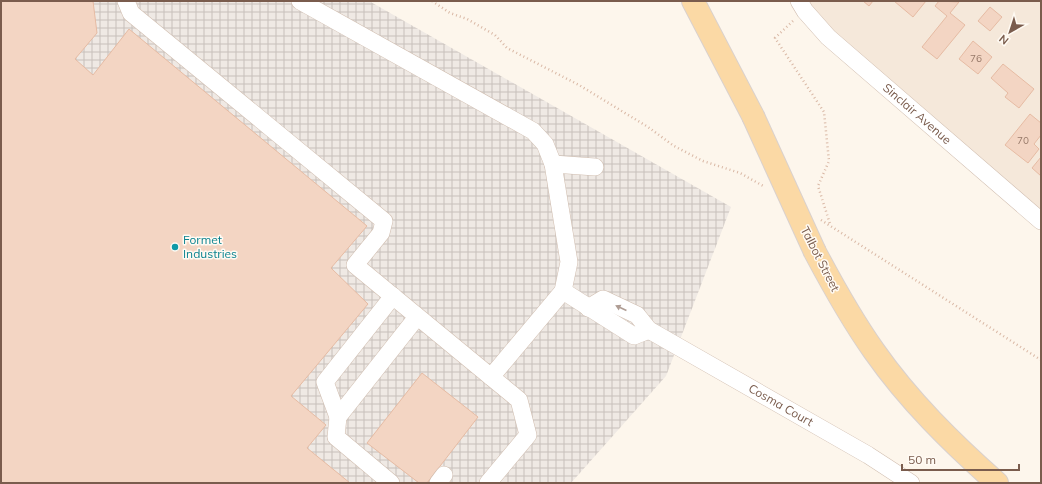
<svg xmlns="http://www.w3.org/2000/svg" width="1042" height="484" font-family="Mulish,sans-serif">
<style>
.residential{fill:#f5e8da}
.industrial{fill:url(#industrial-grid)}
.building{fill:#f3d5c3;stroke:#e6bba3}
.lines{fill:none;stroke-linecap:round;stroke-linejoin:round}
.minor-casing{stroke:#d1beb0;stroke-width:18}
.major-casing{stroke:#dad1cd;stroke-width:24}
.path{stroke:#d9b8a5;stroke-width:2.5;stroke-dasharray:1 3;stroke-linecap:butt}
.minor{stroke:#fff;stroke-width:17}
.major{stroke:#fbd9a5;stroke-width:22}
.major-bridge-casing{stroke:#dad1cd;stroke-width:24;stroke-linecap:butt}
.major-bridge{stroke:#fbd9a5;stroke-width:22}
.oneway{fill:#af9d94}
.culture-dot{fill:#0f9aa8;stroke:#fffaf3;stroke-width:1.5}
.labels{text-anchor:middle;stroke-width:3;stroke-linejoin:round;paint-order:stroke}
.number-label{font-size:10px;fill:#987a6a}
.street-label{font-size:12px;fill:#7a5c4d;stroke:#fffaf3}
.culture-label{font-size:12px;fill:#0d838f;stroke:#fffaf3;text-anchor:start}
</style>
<defs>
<pattern id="industrial-grid" width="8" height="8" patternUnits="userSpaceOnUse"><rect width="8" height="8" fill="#efe9e4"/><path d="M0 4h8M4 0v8" fill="none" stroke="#c7c0bb"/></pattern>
</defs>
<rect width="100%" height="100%" fill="#fdf6ec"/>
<path class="residential" d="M808,1H1041V211L827,26Z"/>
<path class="industrial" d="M1,1H369L731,207L666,376L571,483H1Z"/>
<g class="building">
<path d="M1,1H93L97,33L75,59L93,75L129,29L367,226L331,268L368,304L291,396L326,425L307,448L350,483H1Z"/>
<path d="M863,1H873L869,6Z"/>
<path d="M894,1H926L913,17Z"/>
<path d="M939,1L959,2L950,13L965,25L937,59L922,47L947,16L935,6Z"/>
<path d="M990,7L1002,17L990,31L978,21Z"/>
<path d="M973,41L992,57L978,74L959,59Z"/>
<path d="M1003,64L1034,89L1019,108L1005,97L1008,93L991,78Z"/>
<path d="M1030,114L1041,123V135L1034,144L1039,149L1028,163L1005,145Z"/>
<path d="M1041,157V176L1032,168Z"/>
<path d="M422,373L478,417L427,483H419L367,443Z"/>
</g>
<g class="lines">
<defs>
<g id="minor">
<path d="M126,1L131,13L384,221L381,233L355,265L491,377L563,291L569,262L553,164L545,144L533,131L300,1"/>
<path id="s1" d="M799,1L805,11L828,37L1041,221"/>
<path d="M553,164L595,167"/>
<path d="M563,291L634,336L649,330"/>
<path id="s2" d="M588,308L603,299L637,315L649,330L868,455L911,483"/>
<path d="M338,417L325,382L393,296"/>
<path d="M391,483L336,437L338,417L417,317"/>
<path d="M438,483L444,475"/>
<path d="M488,483L528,435L519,400L491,377"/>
</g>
<g id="major">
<path d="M693,1L753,116"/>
<path d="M815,252C833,286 852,320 874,351C909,401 952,443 997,483"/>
</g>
</defs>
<use href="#minor" class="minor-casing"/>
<use href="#major" class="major-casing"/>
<g class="path">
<path d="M432,1L450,13L467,19L495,35L507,48L579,85L648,127L674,146L703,161L740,173L765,187"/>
<path d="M793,21L775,38L824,112L829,161L818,186L830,224"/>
<path d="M821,220L1041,360"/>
</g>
<use href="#minor" class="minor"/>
<use href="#major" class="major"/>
<defs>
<path id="major-bridge" d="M753,116L815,252"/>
</defs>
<use href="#major-bridge" class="major-bridge-casing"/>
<use href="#major-bridge" class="major-bridge"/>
</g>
<defs><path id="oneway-solid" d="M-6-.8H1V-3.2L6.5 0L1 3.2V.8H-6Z"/></defs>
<use class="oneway" href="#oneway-solid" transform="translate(621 308) rotate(-155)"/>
<circle class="culture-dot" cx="175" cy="247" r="4"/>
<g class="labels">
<g class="number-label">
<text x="976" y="62">76</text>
<text x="1023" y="144">70</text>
</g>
<g class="street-label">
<text dy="4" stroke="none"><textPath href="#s1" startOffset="164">Sinclair Avenue</textPath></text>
<text transform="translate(820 259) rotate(63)" y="4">Talbot Street</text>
<text dy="4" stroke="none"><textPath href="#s2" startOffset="226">Cosma Court</textPath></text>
</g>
<g class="culture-label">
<text x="183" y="244">Formet<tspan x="183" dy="14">Industries</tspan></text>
</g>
</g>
<rect width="1042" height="484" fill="none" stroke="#7a5c4d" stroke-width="4"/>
<g transform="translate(1010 32) rotate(219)" stroke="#fffaf3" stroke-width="3" paint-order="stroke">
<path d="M0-3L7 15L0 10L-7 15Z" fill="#7a5c4d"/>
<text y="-6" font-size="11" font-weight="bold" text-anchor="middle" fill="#7a5c4d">N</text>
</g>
<path d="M902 464v6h117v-6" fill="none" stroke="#7a5c4d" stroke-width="2"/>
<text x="908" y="464" font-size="12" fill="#7a5c4d" stroke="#fffaf3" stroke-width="3" paint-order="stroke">50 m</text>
</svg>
